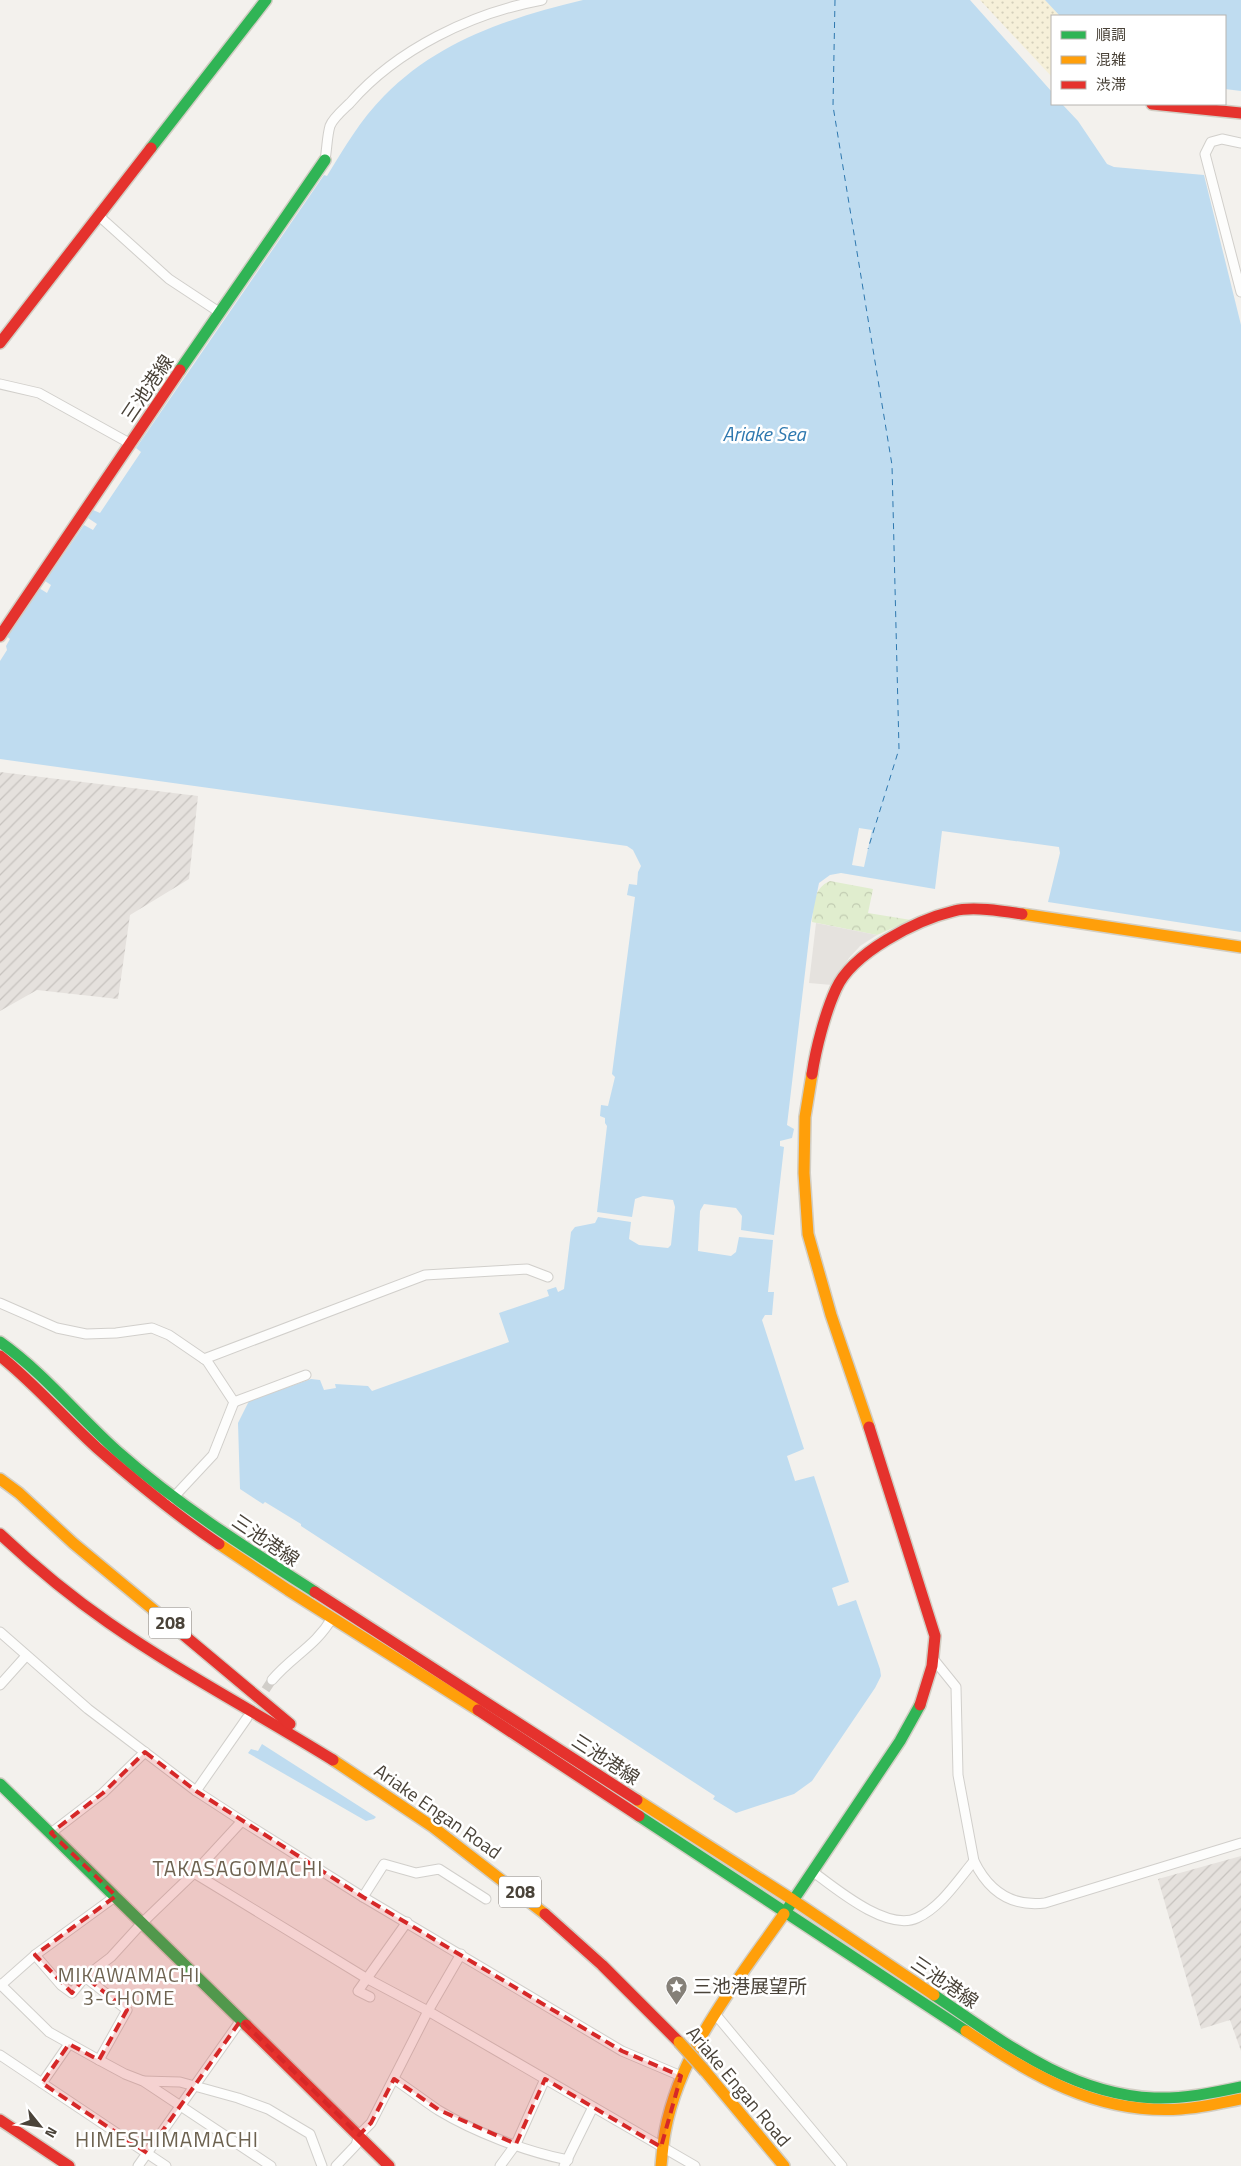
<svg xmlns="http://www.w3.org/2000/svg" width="1241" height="2166" font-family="'Titillium Web','Noto Sans JP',sans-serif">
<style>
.industrial{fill:url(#industrial-furrows)}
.sand{fill:url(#sand-dots)}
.park{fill:url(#park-crowns)}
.parking{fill:#e5e2de}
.water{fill:#bfdcf0}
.pier{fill:#f3f1ed}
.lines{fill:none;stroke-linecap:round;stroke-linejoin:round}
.ferry{stroke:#2e78af;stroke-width:1;stroke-dasharray:6 5;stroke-linecap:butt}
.street-tunnel{stroke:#d1cec9;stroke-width:9;stroke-dasharray:9 4.5;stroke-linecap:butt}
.street-casing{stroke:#d1cfcb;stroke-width:11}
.fast-casing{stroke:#d2cec4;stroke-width:14}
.slow-casing{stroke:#d2cec4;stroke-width:14}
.jam-casing{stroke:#d2cec4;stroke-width:14}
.street{stroke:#fdfdfc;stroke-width:9}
.fast{stroke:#30b455;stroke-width:11}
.slow{stroke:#ff9f0a;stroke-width:11}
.jam{stroke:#e5322d;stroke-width:11}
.slow-bridge-casing{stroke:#cbbea9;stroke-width:14;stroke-linecap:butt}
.slow-bridge{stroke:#ff9f0a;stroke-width:11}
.marked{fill:#d62828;fill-opacity:0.2;stroke:#d62828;stroke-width:4;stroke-dasharray:10 6;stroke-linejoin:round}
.labels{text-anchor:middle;stroke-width:5;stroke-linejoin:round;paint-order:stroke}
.shield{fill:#fff;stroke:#807b74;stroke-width:1}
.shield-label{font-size:18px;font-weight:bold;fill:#4a4339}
.street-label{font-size:19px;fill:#4a4339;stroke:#fff}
.poi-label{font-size:19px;fill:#4a4339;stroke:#fff;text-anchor:start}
.water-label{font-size:20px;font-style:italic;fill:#2e78af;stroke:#fff}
.neighbourhood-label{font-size:20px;letter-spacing:1px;fill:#6d6250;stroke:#fff}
.quarter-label{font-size:21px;letter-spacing:1px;fill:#6d6250;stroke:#fff}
</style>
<defs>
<pattern id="industrial-furrows" width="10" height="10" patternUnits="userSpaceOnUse" patternTransform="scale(1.25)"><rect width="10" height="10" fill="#e5e1dd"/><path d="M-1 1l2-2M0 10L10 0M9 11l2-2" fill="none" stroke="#c6c2be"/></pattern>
<pattern id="sand-dots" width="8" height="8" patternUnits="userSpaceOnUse" patternTransform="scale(1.25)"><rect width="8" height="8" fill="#f6f0d9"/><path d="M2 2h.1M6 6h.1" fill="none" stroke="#d4cfbb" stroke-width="1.8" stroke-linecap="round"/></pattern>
<pattern id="park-crowns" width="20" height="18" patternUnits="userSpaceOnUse" patternTransform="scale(1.25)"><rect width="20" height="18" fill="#e0edce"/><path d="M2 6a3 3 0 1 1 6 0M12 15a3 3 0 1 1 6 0" fill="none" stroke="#c2ccb2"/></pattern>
</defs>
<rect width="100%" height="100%" fill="#f3f1ed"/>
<g class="industrial">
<path d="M0,772L198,796L189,879L130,915L118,999L37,990L0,1011Z"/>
<path d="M1241,1856V2051L1230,2020L1201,2029L1158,1879Z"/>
</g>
<path class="sand" d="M980,0H1045L1060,16H1052V77Z"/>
<path class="park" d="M830,881L873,889L868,913L911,920L877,935L812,922C814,905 813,888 830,881Z"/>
<path class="parking" d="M816,923L877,935L860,946L849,958L832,985L809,983Z"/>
<g class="water">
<path d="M583,0H970L1052,92V104H1062L1078,121L1107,164L1114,167L1204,175L1241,325V932L1048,902L1060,853L1059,847L942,831L935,889L841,873L830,875L819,883L811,922L787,1125L794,1129L792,1138L780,1141V1146L784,1147L774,1235L741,1230L742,1216L736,1208L704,1204L700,1211L698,1251L731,1256L736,1252L739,1237L773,1240L768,1292H774L772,1315H765L762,1320L804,1449L787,1456L795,1481L814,1476L849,1582L832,1588L838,1606L856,1600L880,1669L881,1676L875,1688L812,1781L794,1794L736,1813L713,1799L715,1796L301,1526V1524L265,1502L263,1504L240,1489L238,1423L249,1401L311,1379L320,1380L324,1390L336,1388L335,1384L368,1386L372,1391L509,1342L499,1313L549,1296L547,1290L556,1287L558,1292L564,1289L571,1232L575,1227L595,1223L598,1217L631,1222L629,1239L639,1245L668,1248L671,1245L675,1207L673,1200L643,1196L635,1199L632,1217L597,1212L607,1126L605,1123V1118L600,1116L601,1105L608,1106L615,1077L612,1074L635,897L627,895L629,884L637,885L638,872L641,866L633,850L627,846L0,759V661L7,650L6,646L10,639L4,634L39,588L47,593L51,585L45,581L84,525L93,530L97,524L88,518L93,510L100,513L141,452L136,448L324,175L327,176C344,148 361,119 384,96C439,40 509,18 583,0Z"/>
<path d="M1045,0H1241V91L1225,89V16H1060Z"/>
<path d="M262,1744L376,1817L374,1819L366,1821L248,1753L251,1749L258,1751Z"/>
</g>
<path class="pier" d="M859,828L872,830L864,867L852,865Z"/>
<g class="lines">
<path class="ferry" d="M835,0L833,106L892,465L899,749L868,849"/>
<path class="street-tunnel" d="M258,1701L272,1680"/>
<defs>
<g id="street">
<path d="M1241,143L1222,139L1211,142L1205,154L1241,292"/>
<path d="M325,160C327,149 327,136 330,126C333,118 344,109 350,103C397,49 472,13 542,0"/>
<path d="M99,216L169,279L219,312"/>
<path d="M0,384L39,393L131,444"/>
<path d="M0,1303L57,1328L86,1334L116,1333L152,1328L169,1335L207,1361L234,1402"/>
<path d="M204,1359L425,1275L527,1269L548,1277"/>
<path d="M234,1402L306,1375"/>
<path d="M171,1500L213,1455L234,1402"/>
<path d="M0,1632L88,1709L196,1791L242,1821L363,1897L622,2051L681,2076"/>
<path d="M935,1661L956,1687L958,1775L974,1861C989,1892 1012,1907 1045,1903L1241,1843"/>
<path d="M272,1680C292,1656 316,1646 332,1618"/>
<path d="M0,1685L26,1656"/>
<path d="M196,1791L247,1718"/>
<path d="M51,1833L103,1793L145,1752"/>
<path d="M812,1871C835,1888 887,1932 917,1918C941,1907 958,1880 974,1861"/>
<path d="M194,1873L366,1978L428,2011L695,2166"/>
<path d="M363,1897L384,1864L416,1873L439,1869L486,1899"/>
<path d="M35,1955L61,1985L72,1993L85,1977L111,1957L142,1923L194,1873L242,1821"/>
<path d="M85,1977L127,2010L99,2060L125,2074L143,2081L271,2166"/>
<path d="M0,1984L49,2032L99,2060"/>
<path d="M0,1986L35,1955L116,1896"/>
<path d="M370,1997L358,1991L407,1922"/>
<path d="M716,2015L842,2166"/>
<path d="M0,2055L166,2166"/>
<path d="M394,2079C409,2089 423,2100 438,2110C474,2132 527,2152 568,2160"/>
<path d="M143,2081L180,2082L238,2098L268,2109L310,2134L322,2166"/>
<path d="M42,2083L69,2044"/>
<path d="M138,2166L241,2020"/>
<path d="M336,2166L356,2145L359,2135L371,2123L428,2011L461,1954"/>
<path d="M500,2166L516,2144L545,2079"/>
<path d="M564,2166L593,2107"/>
</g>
<g id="fast">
<path d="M151,148L266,0"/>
<path d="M180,370L325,160"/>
<path d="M0,1342C44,1373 77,1415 117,1451C178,1505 246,1548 315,1592"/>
<path d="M0,1784L246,2025"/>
<path d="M639,1816L966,2031"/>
<path d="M784,1914L900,1741L920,1705"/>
<path d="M934,1995C1002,2041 1069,2094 1154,2098C1184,2099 1213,2093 1241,2087"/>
</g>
<g id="slow">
<path d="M1022,914L1241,947"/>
<path d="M812,1074L805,1117L804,1173L808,1234L831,1315L869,1427"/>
<path d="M0,1479L19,1493L73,1543L161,1616"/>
<path d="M219,1544L288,1590L478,1710"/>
<path d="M333,1760L433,1827L545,1914"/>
<path d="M637,1800L793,1900L934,1995"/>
<path d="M966,2031C1032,2075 1097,2115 1181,2109C1201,2108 1221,2103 1241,2099"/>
<path d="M705,2071L784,2166"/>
<path d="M661,2166C662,2155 663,2143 665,2132C680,2050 738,1980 784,1914"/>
</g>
<g id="jam">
<path d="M1152,104L1241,113"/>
<path d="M0,343L151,148"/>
<path d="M0,636L180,370"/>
<path d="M812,1074C816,1048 825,1013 836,989C852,953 916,920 954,911C972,906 1003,911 1022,914"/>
<path d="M0,1356C35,1384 64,1418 97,1448C136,1482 176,1515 219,1544"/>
<path d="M869,1427L935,1636L932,1666L920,1705"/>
<path d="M0,1534C34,1566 70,1596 109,1623C181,1673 259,1714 333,1760"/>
<path d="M315,1592L637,1800"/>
<path d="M161,1616L290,1724"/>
<path d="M478,1710L639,1816"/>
<path d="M545,1914L602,1965L679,2042"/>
<path d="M246,2025L389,2166"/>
<path d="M0,2120L69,2166"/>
</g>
</defs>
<use href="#street" class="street-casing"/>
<use href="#fast" class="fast-casing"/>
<use href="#slow" class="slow-casing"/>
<use href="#jam" class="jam-casing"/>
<use href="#street" class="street"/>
<use href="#fast" class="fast"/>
<use href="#slow" class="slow"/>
<use href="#jam" class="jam"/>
<defs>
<path id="slow-bridge" d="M679,2042L705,2071"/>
</defs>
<use href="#slow-bridge" class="slow-bridge-casing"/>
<use href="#slow-bridge" class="slow-bridge"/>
</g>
<path class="marked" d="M145,1752L196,1791L363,1897L622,2051L681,2076L661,2147L545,2079L516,2144L439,2110L394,2079L371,2123L359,2135L241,2020L147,2153L42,2083L69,2044L99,2060L127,2010L85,1977L72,1993L35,1955L116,1896L51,1833L103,1793Z"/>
<defs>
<symbol id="sight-pin" viewBox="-11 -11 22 30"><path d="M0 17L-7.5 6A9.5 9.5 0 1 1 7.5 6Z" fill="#858078" stroke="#fff"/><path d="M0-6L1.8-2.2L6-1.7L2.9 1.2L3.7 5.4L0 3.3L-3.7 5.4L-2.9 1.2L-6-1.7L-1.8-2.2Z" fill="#fff"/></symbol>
</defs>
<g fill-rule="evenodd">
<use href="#sight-pin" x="664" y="1974" width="25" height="34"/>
</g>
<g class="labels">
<g class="shield">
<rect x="149" y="1607.5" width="42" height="31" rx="4"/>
<rect x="499" y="1876.5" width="42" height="31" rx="4"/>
</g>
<g class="shield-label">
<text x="170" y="1629">208</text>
<text x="520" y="1898">208</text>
</g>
<g class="street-label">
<text transform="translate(147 388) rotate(-56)" y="7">三池港線</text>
<text transform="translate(266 1540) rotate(34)" y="7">三池港線</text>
<text transform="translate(606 1759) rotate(33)" y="7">三池港線</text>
<text transform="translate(438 1811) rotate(35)" y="7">Ariake Engan Road</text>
<text transform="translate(945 1982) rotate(34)" y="7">三池港線</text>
<text transform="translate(739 2086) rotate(50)" y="7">Ariake Engan Road</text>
</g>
<g class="poi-label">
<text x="693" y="1993">三池港展望所</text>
</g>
<g class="water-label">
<text x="764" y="441">Ariake Sea</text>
</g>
<g class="neighbourhood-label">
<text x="129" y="1982">MIKAWAMACHI<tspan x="129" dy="23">3-CHOME</tspan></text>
</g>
<g class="quarter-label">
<text x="238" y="1876">TAKASAGOMACHI</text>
<text x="167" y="2147">HIMESHIMAMACHI</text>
</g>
</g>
<rect x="1051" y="15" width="175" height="90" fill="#ffffff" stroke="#b7b4b0"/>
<rect x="1061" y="31" width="25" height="8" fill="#30b455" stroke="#b7b4b0"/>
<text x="1096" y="40" font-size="15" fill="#4a4339">順調</text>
<rect x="1061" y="56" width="25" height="8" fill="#ff9f0a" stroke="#b7b4b0"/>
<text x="1096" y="65" font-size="15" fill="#4a4339">混雑</text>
<rect x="1061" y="81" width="25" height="8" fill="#e5322d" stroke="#b7b4b0"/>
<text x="1096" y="90" font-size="15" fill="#4a4339">渋滞</text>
<g transform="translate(40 2126) rotate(120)" stroke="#ffffff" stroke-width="4" paint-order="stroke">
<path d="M0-4L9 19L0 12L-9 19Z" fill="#4a4339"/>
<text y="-8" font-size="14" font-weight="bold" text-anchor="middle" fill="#4a4339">N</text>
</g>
</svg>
